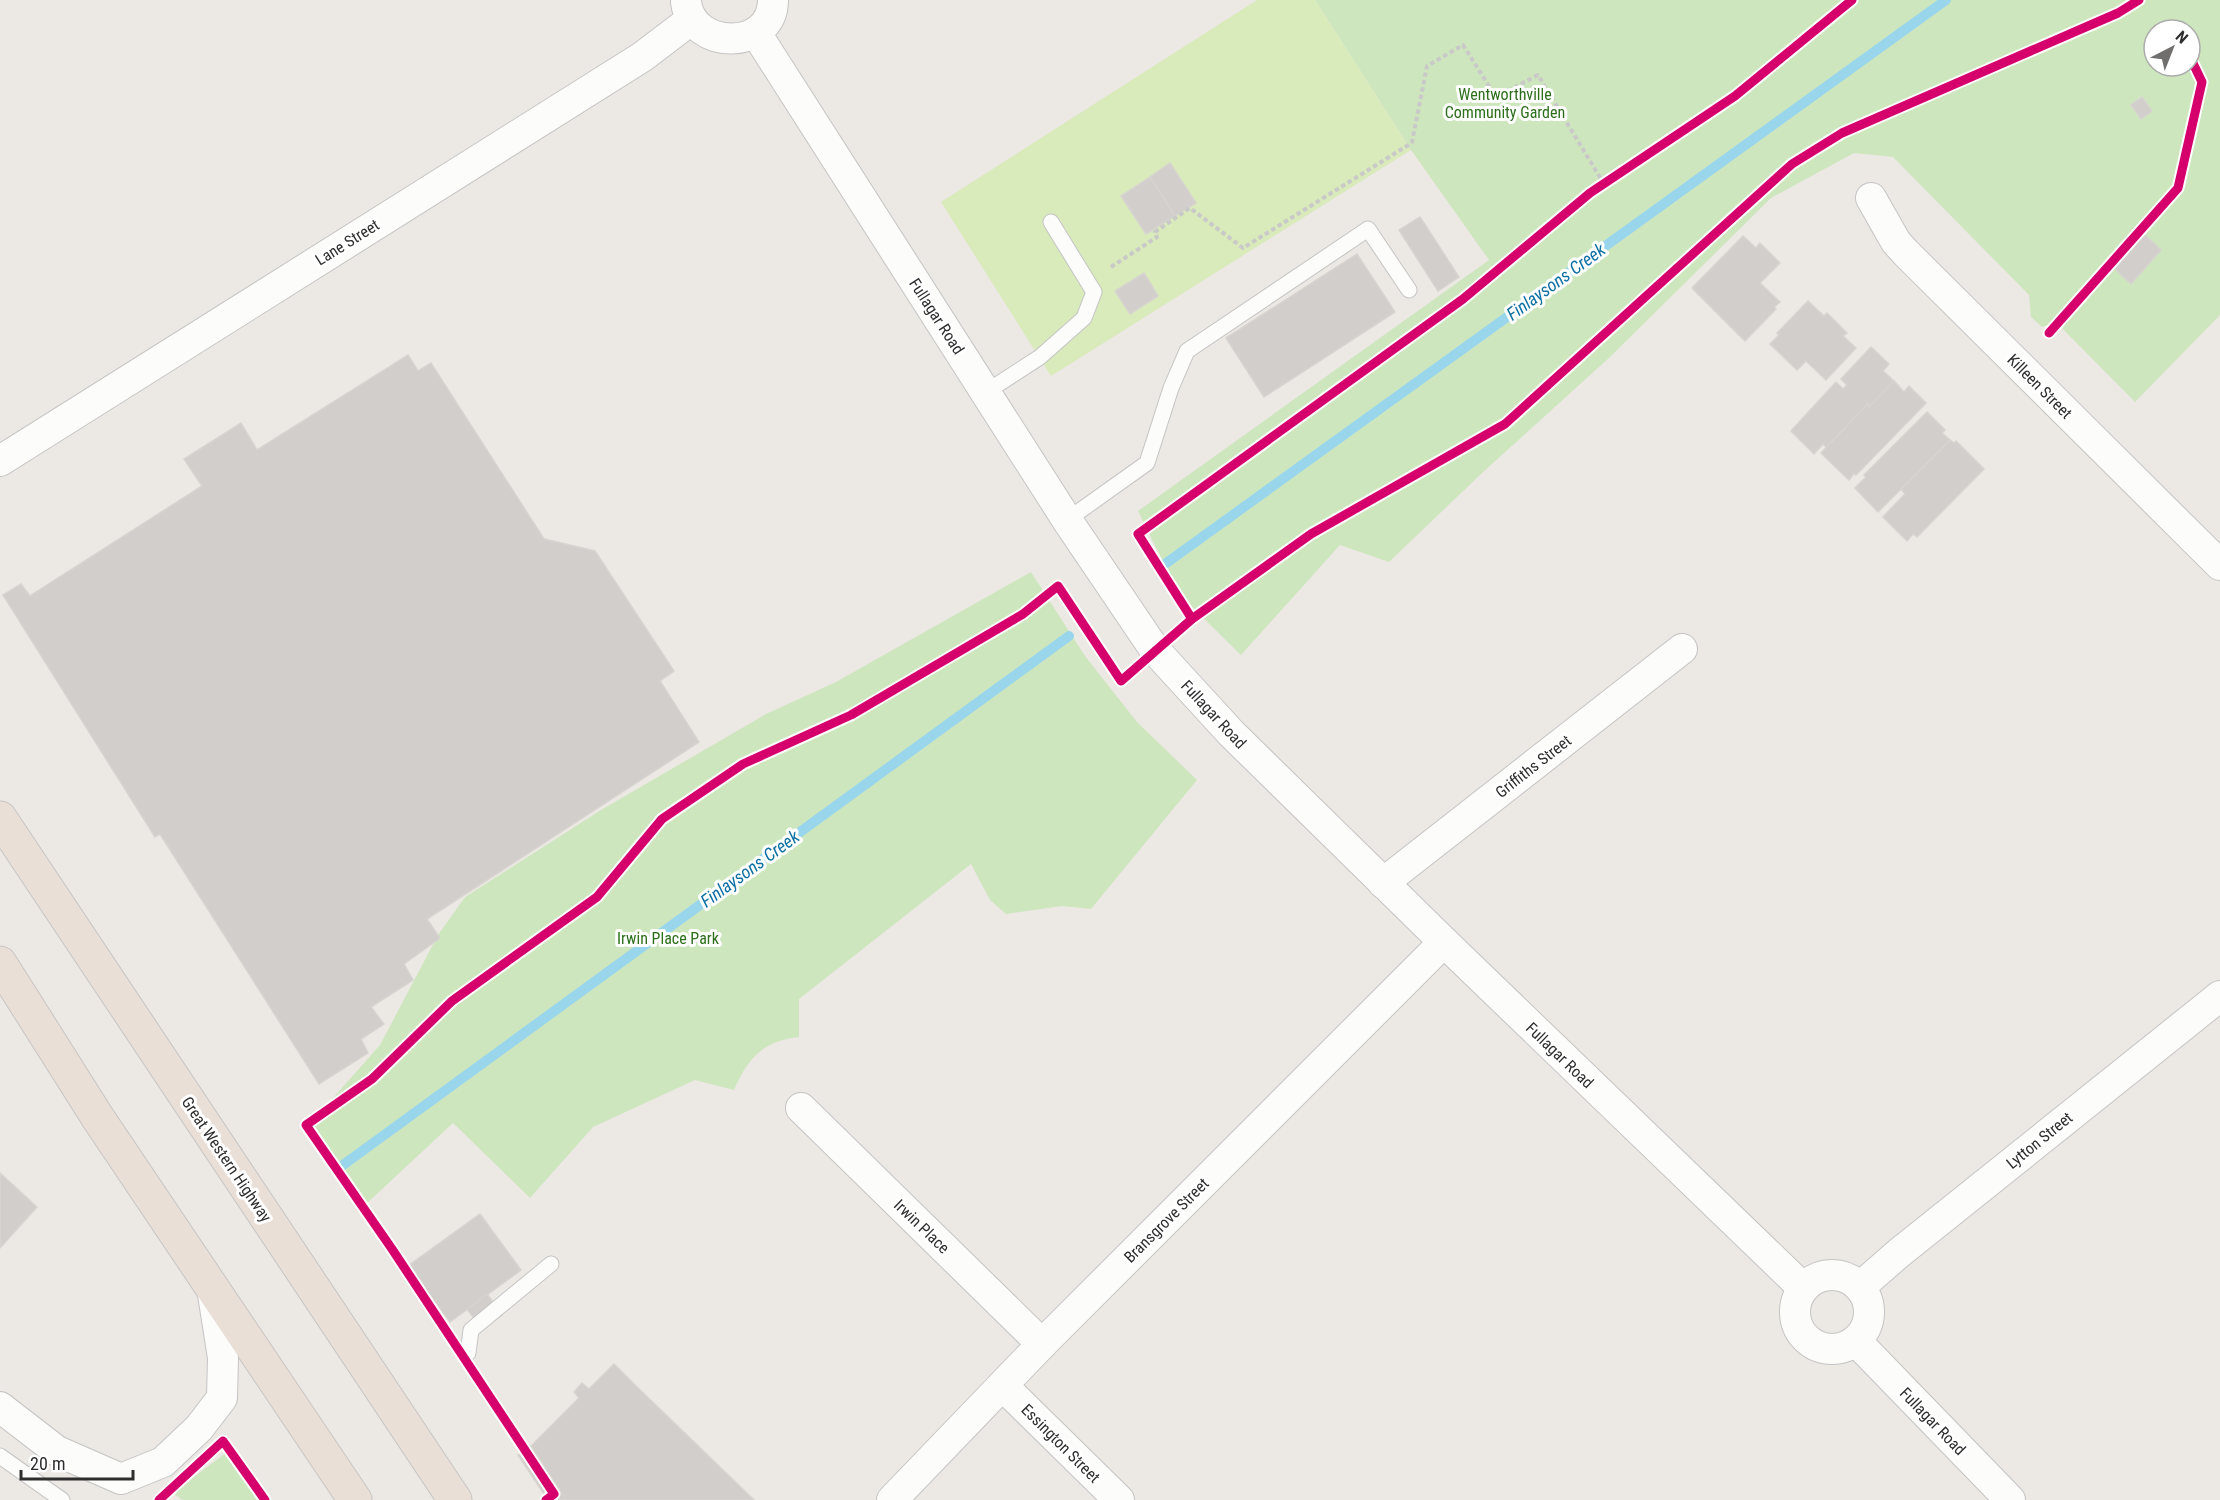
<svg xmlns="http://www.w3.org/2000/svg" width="2220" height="1500" font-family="'Roboto Condensed',sans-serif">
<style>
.green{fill:#cee6be;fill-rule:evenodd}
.pitch{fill:#d9eabb}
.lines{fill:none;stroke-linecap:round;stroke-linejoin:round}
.stream{stroke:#99d6ec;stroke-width:10}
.building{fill:#d1cecb;stroke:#d7d4d0;stroke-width:1.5}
.lane-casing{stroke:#c5c4c5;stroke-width:17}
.street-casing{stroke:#c5c4c5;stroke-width:32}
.highway-casing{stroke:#c6c5c4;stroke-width:35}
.path{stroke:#c9c9c8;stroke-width:4;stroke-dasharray:4.5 3;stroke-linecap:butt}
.lane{stroke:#fcfcfb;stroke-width:15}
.street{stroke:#fcfcfb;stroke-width:30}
.highway{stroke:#eadfd6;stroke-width:33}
.cycleway-casing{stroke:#fff;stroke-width:13}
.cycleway{stroke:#d6006c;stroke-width:9}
.labels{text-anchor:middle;stroke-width:6;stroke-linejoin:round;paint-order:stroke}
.park-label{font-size:16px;fill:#2c6e1b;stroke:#fff}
.street-label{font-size:16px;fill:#2e2e2e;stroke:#fff}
.water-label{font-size:18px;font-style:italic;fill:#0d6fa3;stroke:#fff}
</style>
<rect width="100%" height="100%" fill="#ece8e4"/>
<g class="green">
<path d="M1315,0H2220V315L2135,402L2056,322L2042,327L2031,317L2029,295L1893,157L1854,153L1771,198L1610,357L1482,473L1389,562L1340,545L1241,655L1179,594L1138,511L1489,260L1411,150ZM2154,30H2190V66H2154Z"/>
<path d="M1031,572L1085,656L1137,722L1197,780L1091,909L1062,906L1006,914L990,900L971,864L799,999V1037C763,1041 748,1058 734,1090L695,1080L593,1127L530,1198L453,1123L365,1205L311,1123L380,1045L438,935L465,897L601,810L766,714L836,682Z"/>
<path d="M226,1453L257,1500H183L172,1493Z"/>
</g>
<path class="pitch" d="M1257,0H1315L1411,150L1051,376L941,202Z"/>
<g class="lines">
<g class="stream">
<path d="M1165,564L1946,0"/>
<path d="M343,1165L1069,636"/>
</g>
</g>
<g class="building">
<path d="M2142,97L2152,111L2141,119L2131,105Z"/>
<path d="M1170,163L1196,203L1175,216L1150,177Z"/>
<path d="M1150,177L1175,216L1146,234L1121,196Z"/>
<path d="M1420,217L1459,277L1438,291L1399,230Z"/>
<path d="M2143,233L2161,250L2131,284L2112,266Z"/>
<path d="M1743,236L1756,248L1760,243L1780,263L1760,283L1780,302L1774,307L1776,309L1745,341L1692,288Z"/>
<path d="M1357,254L1395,312L1264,397L1226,338Z"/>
<path d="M1144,273L1158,296L1130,314L1115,291Z"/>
<path d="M1808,301L1824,316L1827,313L1847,333L1843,336L1856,348L1826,380L1806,361L1797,370L1770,344L1779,335L1777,333Z"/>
<path d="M1871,347L1889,364L1883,371L1894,381L1869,407L1868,404L1826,447L1823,444L1814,454L1791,431L1836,382L1843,389L1847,385L1841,379Z"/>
<path d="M408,355L418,371L431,363L544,539L595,551L674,671L660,681L699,742L427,919L440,938L404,964L413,980L371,1007L384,1024L361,1039L368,1053L319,1084L160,834L155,837L3,595L21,584L30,596L202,486L184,459L241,423L257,450Z"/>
<path d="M1894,381L1904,392L1909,386L1926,403L1856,475L1854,473L1849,480L1821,453L1868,404L1869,407Z"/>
<path d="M1927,412L1945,430L1942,433L1950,440L1878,512L1855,488L1866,477L1864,475Z"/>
<path d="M1950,440L1954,443L1956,441L1984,469L1917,537L1913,534L1907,541L1883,517L1905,494L1901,489Z"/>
<path d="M0,1173L37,1207L0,1248Z"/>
<path d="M480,1214L521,1270L450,1322L408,1266Z"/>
<path d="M487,1294L502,1315L482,1329L467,1309Z"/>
<path d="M614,1364L635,1385L754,1500H566L531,1446L579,1398L574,1392L582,1383L589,1389Z"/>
<path d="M531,1446L566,1500H548L518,1455Z"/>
</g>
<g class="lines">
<defs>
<g id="lane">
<path d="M986,392L1040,357L1084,318L1094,292L1051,222"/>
<path d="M1067,520L1147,463L1171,388L1187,351L1368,229L1409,290"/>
<path d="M468,1353L471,1330L551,1264"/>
<path d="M0,1456L62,1500"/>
</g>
<g id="street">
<path d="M686,2C692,51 773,51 773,0"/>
<path d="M756,33L1067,520L1155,650L1231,733L1444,942L1803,1288"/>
<path d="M1871,198L1896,242L1906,253L2220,565"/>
<path d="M0,461L642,57L692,19"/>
<path d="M1383,883L1682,649"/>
<path d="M801,1108L1042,1344"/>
<circle cx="1832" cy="1312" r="37"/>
<path d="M1860,1287L1899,1253L2220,996"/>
<path d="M1856,1341L2010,1500"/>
<path d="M1003,1386L1119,1500"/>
<path d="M0,1407L57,1451L121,1479L163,1462L199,1428L222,1398L223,1358L212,1288"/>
<path d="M892,1500L1042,1344L1444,942"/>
</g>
<g id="highway">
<path d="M0,818L455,1500"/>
<path d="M0,963L98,1118L355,1500"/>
</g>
</defs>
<use href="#lane" class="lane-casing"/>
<use href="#street" class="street-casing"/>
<use href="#highway" class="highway-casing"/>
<g class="path">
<path d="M1111,267L1157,237L1155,232L1190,208L1243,248L1410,144L1412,142L1427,66L1463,45L1496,97L1538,75L1604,184"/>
<path d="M554,1494L558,1500"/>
</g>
<use href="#lane" class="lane"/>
<use href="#street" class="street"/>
<use href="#highway" class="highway"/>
<defs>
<g id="cycleway">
<path d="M2049,333L2178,188L2202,82L2190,57"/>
<path d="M1192,619L1138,534L1463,299L1590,193L1735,96L1852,0"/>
<path d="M159,1500L223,1441L265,1500"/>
<path d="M546,1500L554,1494L392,1249L306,1125L372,1079L452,1001L597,897L662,819L743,764L851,715L1023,614L1058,586L1121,681L1192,619L1311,534L1505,424L1792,164L1842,133L2118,13L2139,0"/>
</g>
</defs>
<use href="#cycleway" class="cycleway-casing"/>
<use href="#cycleway" class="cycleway"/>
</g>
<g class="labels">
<g class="park-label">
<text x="1505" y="100">Wentworthville<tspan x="1505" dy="18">Community Garden</tspan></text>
<text x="668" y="944">Irwin Place Park</text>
</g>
<g class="street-label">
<text transform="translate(347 242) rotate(-32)" y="6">Lane Street</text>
<text transform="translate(937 316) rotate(57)" y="6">Fullagar Road</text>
<text transform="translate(2040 386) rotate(45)" y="6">Killeen Street</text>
<text transform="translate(1214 714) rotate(47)" y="6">Fullagar Road</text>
<text transform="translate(1533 766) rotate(-38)" y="6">Griffiths Street</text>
<text transform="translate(1560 1055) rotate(44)" y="6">Fullagar Road</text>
<text transform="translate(2039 1140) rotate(-39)" y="6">Lytton Street</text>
<text transform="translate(227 1159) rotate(56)" y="6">Great Western Highway</text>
<text transform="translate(1166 1220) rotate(-45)" y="6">Bransgrove Street</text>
<text transform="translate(922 1226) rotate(44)" y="6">Irwin Place</text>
<text transform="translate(1933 1421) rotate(46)" y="6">Fullagar Road</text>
<text transform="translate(1061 1443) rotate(45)" y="6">Essington Street</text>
</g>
<g class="water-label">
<text transform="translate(1556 282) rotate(-36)" y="6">Finlaysons Creek</text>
<text transform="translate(750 869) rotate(-36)" y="6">Finlaysons Creek</text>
</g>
</g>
<g transform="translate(2172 48) rotate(42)"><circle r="28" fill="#ffffff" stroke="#ababab" stroke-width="1.5"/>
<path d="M0-4.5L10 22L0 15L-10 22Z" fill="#706f6e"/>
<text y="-9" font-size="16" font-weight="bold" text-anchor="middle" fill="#2e2e2e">N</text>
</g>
<path d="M21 1470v9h112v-9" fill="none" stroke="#2e2e2e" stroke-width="3"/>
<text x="30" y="1470" font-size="18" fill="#2e2e2e" stroke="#ffffff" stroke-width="4.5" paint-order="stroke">20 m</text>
</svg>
